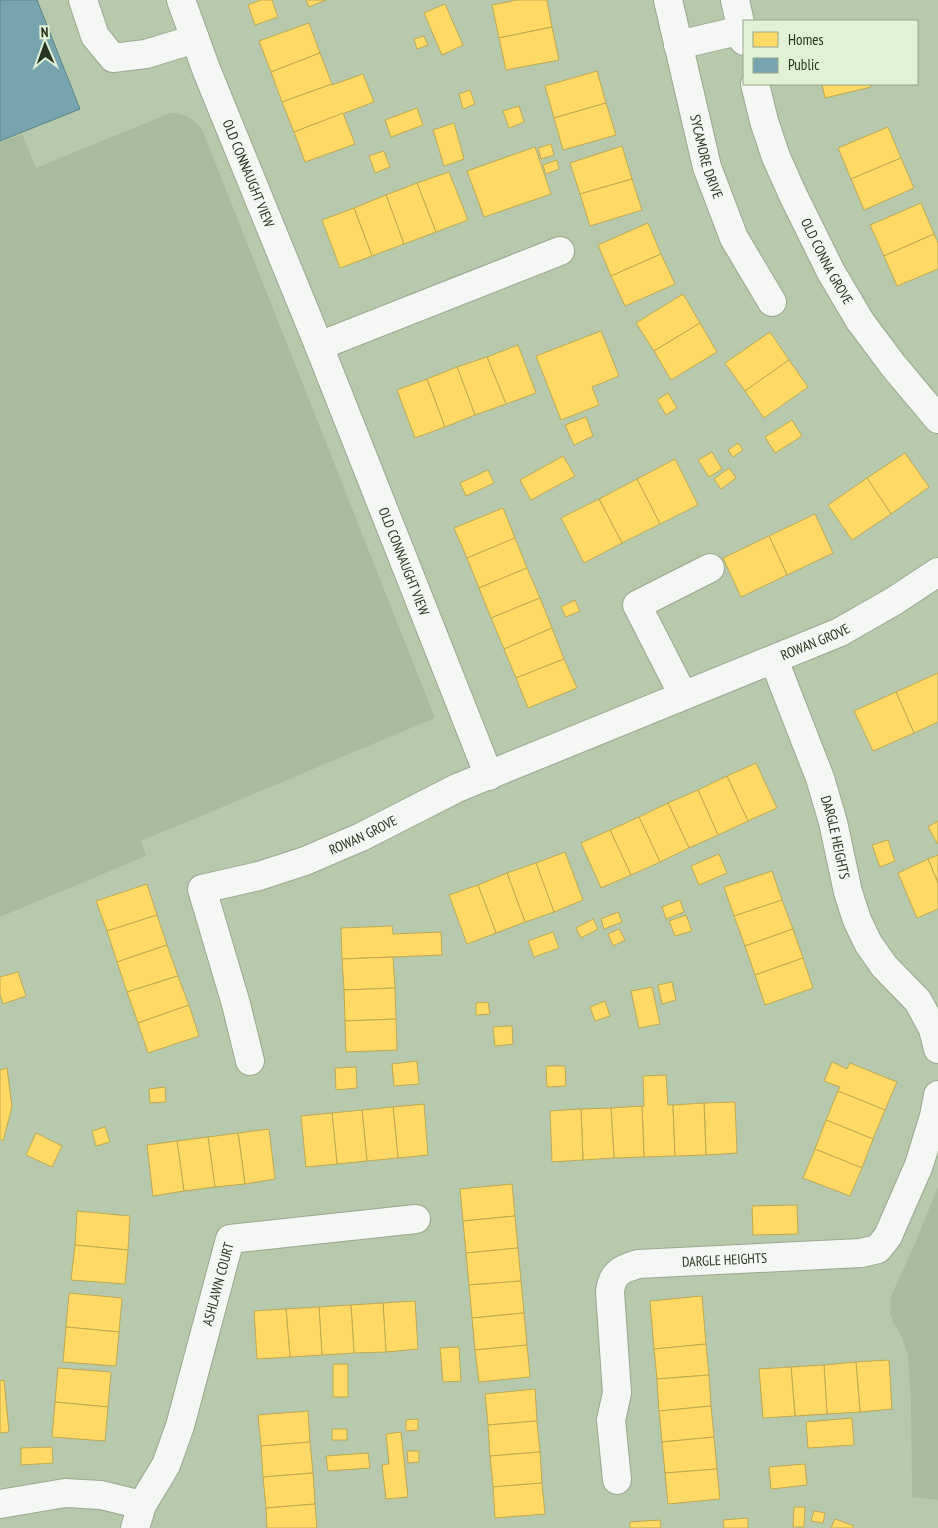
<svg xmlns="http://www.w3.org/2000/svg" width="938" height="1528" font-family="'PT Sans Narrow',sans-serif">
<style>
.green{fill:#a9bb9e}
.homes{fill:#ffd966;stroke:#bea851}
.public{fill:#76a5af;stroke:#5e8384}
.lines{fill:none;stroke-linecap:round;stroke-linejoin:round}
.minor-casing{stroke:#99a790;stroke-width:30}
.minor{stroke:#f4f7f3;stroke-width:28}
.labels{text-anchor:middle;stroke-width:5;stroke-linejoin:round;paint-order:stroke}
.street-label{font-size:14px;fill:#27351f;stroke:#e0f1d5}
</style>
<rect width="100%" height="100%" fill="#b7c9ac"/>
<g class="green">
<path d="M170,113C186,114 191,117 202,129L435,718L141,841L146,856L0,917V142L22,134L36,168Z"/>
<path d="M938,1187V1500L912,1497L911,1402L908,1355L900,1333L893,1322L890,1313L891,1296L914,1246Z"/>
</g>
<g class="homes">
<path d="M261,0H272L278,17L255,25L248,5Z"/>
<path d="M306,0H326L309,7Z"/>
<path d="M517,0H547L552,27L499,38L492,5Z"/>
<path d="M445,4L463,45L442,55L424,13Z"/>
<path d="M309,23L320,53L271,72L259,41Z"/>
<path d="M552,27L559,60L506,70L499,38Z"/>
<path d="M424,36L428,45L417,49L414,39Z"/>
<path d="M320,53L332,84L282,102L271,72Z"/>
<path d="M597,71L606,103L554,118L545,86Z"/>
<path d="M363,74L374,102L294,132L282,102L332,84V85Z"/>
<path d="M822,84H870L871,87L825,98Z"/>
<path d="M470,90L475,104L463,109L459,94Z"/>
<path d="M606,103L616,135L563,150L554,118Z"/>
<path d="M519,106L524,122L509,128L503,111Z"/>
<path d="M417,108L423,125L391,137L385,120Z"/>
<path d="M343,113L355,144L305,162L294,132Z"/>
<path d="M454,123L464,159L444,166L433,130Z"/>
<path d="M888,127L901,158L851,179L838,148Z"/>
<path d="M551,144L554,155L541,159L538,148Z"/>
<path d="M622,146L632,179L580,194L570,163Z"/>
<path d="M535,147L551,194L484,217L467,171Z"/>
<path d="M384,151L390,167L375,173L369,156Z"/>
<path d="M901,158L914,188L864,210L851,179Z"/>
<path d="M557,160L559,169L546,174L543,165Z"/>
<path d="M449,172L468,220L436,232L417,183Z"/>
<path d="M632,179L642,210L590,226L580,194Z"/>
<path d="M417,183L436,232L404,244L386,195Z"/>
<path d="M386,195L404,244L372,256L354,208Z"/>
<path d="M921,203L934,234L884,256L870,225Z"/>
<path d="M354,208L372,256L340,268L322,220Z"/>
<path d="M648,223L661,254L611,276L598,245Z"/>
<path d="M934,234L938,243V269L897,286L884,256Z"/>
<path d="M661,254L675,284L625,306L611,276Z"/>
<path d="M683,294L700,323L654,351L636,323Z"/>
<path d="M700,323L717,352L671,380L654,351Z"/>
<path d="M601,331L619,376L592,387L599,405L561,420L536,356Z"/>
<path d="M770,332L789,360L745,391L725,363Z"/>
<path d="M518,345L536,393L506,404L487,357Z"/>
<path d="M487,357L506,404L475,415L457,367Z"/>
<path d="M789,360L808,387L764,418L745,391Z"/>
<path d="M457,367L475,415L445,427L427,379Z"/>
<path d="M427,379L445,427L415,438L397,390Z"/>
<path d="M668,393L677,408L666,415L657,400Z"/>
<path d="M586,417L593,436L574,445L565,425Z"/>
<path d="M792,420L802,436L775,453L765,437Z"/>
<path d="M738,443L743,450L733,457L728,450Z"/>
<path d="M712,452L722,469L709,477L698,460Z"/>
<path d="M905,453L929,487L891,514L867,478Z"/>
<path d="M563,456L575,476L531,500L520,480Z"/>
<path d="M675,459L698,505L660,524L637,479Z"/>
<path d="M729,468L736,478L721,489L714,479Z"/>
<path d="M488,470L494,483L466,496L460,483Z"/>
<path d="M867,478L891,514L852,540L828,505Z"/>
<path d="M637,479L660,524L622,543L599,499Z"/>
<path d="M599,499L622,543L584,563L561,518Z"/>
<path d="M503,508L515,538L467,558L454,528Z"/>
<path d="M815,514L833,553L787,575L769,536Z"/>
<path d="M769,536L787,575L741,597L723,558Z"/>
<path d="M515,538L527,568L479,588L467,558Z"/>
<path d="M527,568L540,598L491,618L479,588Z"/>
<path d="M540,598L552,628L504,649L491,618Z"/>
<path d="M575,600L580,611L566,617L561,607Z"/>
<path d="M552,628L564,659L516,678L504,649Z"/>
<path d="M564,659L577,688L528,708L516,678Z"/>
<path d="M938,673V722L914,733L896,692Z"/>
<path d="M896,692L914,733L873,751L854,711Z"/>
<path d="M756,763L777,808L748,821L727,776Z"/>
<path d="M727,776L748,821L718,835L698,790Z"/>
<path d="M698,790L718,835L689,848L668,803Z"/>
<path d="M668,803L689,848L660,862L639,817Z"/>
<path d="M639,817L660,862L631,875L610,830Z"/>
<path d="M938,821V843H937L928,827Z"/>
<path d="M610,830L631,875L601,888L581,843Z"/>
<path d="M888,840L895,861L880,867L872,845Z"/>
<path d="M565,852L583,900L554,912L536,863Z"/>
<path d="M719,854L727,873L699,885L691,866Z"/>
<path d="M938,855V883L928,859Z"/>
<path d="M928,859L938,883V909L917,918L898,873Z"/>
<path d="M536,863L554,912L525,922L507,873Z"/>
<path d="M772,871L782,900L734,916L724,887Z"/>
<path d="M507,873L525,922L496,933L478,885Z"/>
<path d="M147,884L157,915L107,931L96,901Z"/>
<path d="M478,885L496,933L467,944L449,895Z"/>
<path d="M680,900L684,912L666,919L662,907Z"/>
<path d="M782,900L793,929L745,946L734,916Z"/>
<path d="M618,912L622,922L604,929L601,919Z"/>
<path d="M157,915L167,945L117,962L107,931Z"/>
<path d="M686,915L692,931L675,936L669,921Z"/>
<path d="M593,919L598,929L581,938L576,928Z"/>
<path d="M392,926L393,934L441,932L442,955L342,959L341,928Z"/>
<path d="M619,929L625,940L613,946L608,934Z"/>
<path d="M793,929L803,958L755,975L745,946Z"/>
<path d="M553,932L559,948L534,957L528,941Z"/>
<path d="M167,945L178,976L127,992L117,962Z"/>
<path d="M393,957L395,988L344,990L342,959Z"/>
<path d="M803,958L813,988L765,1005L755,975Z"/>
<path d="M18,972L26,996L3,1004L0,994V977Z"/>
<path d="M178,976L189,1005L138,1023L127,992Z"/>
<path d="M672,982L676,1000L662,1004L658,985Z"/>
<path d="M652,987L660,1024L639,1028L631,991Z"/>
<path d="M395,988L396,1019L345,1021L344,990Z"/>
<path d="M605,1001L610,1016L595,1021L590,1007Z"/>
<path d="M488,1002L490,1014L476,1015V1003Z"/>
<path d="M189,1005L199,1036L148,1053L138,1023Z"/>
<path d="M396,1019L397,1050L346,1052L345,1021Z"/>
<path d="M512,1026L513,1044L495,1046L493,1027Z"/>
<path d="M417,1061L419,1084L394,1086L392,1064Z"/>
<path d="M832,1062L847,1069L850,1063L897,1082L885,1110L838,1091L840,1087L824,1081Z"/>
<path d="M546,1066H565L566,1086L547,1087Z"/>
<path d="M356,1067L357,1088L336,1090L335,1068Z"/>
<path d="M7,1068L12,1107L3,1141L0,1139V1070Z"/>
<path d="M666,1075L668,1105H673L675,1156L644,1157L642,1106H644L643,1076Z"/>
<path d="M165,1087L166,1102L150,1103L149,1089Z"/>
<path d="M838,1091L885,1110L873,1139L826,1120Z"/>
<path d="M735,1102L737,1153L706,1155L704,1103Z"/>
<path d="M704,1103L706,1155L675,1156L673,1105Z"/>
<path d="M424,1104L428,1155L398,1158L393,1107Z"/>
<path d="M642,1106L644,1157L614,1158L611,1108Z"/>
<path d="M393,1107L398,1158L367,1161L362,1110Z"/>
<path d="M611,1108L614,1158L583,1160L581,1109Z"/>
<path d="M581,1109L583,1160L552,1162L550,1111Z"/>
<path d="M362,1110L367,1161L337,1164L332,1113Z"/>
<path d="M332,1113L337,1164L306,1167L301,1116Z"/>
<path d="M826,1120L873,1139L862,1168L815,1149Z"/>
<path d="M105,1127L110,1142L96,1146L92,1131Z"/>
<path d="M269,1129L275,1179L245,1184L238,1133Z"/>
<path d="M36,1133L62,1146L52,1167L26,1155Z"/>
<path d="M238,1133L245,1184L215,1187L208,1137Z"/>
<path d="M208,1137L215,1187L184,1191L177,1141Z"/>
<path d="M177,1141L184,1191L153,1196L147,1145Z"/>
<path d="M815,1149L862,1168L850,1196L803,1178Z"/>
<path d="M512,1184L515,1216L463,1221L460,1189Z"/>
<path d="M797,1205L798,1234L753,1235L752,1206Z"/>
<path d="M77,1211L130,1216L128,1250L75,1245Z"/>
<path d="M515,1216L518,1248L466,1253L463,1221Z"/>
<path d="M75,1245L128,1250L125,1284L71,1280Z"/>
<path d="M518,1248L521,1281L469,1285L466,1253Z"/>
<path d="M521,1281L524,1313L472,1318L469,1285Z"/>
<path d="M69,1293L122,1298L119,1332L66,1327Z"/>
<path d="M702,1296L706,1344L654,1349L650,1301Z"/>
<path d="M415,1301L418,1349L386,1352L383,1303Z"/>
<path d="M383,1303L386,1352L354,1353L351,1305Z"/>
<path d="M351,1305L354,1353L322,1355L319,1307Z"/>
<path d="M319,1307L322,1355L290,1357L286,1309Z"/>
<path d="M286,1309L290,1357L257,1359L254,1311Z"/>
<path d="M524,1313L527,1345L475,1350L472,1318Z"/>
<path d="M66,1327L119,1332L116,1366L63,1362Z"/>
<path d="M706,1344L709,1375L657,1379L654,1349Z"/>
<path d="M527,1345L530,1377L479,1382L475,1350Z"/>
<path d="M459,1347L461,1381L443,1382L440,1348Z"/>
<path d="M889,1360L892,1409L860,1412L856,1362Z"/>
<path d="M856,1362L860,1412L827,1414L824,1365Z"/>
<rect x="333" y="1364" width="15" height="33"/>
<path d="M824,1365L827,1414L795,1416L791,1367Z"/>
<path d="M791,1367L795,1416L763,1418L759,1369Z"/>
<path d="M58,1368L111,1372L108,1407L55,1402Z"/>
<path d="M709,1375L711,1406L659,1411L657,1379Z"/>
<path d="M4,1380L9,1432L0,1433V1381Z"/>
<path d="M535,1389L537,1421L488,1425L485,1394Z"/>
<path d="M55,1402L108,1407L105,1441L52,1437Z"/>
<path d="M711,1406L714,1437L662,1442L659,1411Z"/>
<path d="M308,1411L310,1442L261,1446L258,1415Z"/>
<path d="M852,1418L854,1445L808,1448L806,1422Z"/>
<path d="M418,1419V1430L406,1431V1420Z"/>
<path d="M537,1421L540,1452L490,1456L488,1425Z"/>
<rect x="332" y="1429" width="15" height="11"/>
<path d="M401,1432L408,1497L386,1499L382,1465L389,1464L386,1434Z"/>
<path d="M714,1437L717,1469L665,1473L662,1442Z"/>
<path d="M310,1442L313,1473L263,1477L261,1446Z"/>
<path d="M52,1447L53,1463L21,1465V1448Z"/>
<path d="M407,1451H419V1462L408,1463Z"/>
<path d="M540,1452L542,1483L493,1487L490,1456Z"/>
<path d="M368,1453L370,1468L328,1471L326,1456Z"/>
<path d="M805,1464L807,1485L771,1489L769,1467Z"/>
<path d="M717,1469L720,1499L668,1504L665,1473Z"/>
<path d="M313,1473L315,1504L266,1508L263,1477Z"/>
<path d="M542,1483L545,1514L495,1518L493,1487Z"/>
<path d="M315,1504L317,1528H267L266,1508Z"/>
<path d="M794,1507H805L804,1527H793Z"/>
<path d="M814,1511L825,1513L823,1523L811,1521Z"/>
<path d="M748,1518V1528H724L723,1520Z"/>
<path d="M835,1519L854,1526L853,1528H831Z"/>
<path d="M660,1520L661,1528H630V1522Z"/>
</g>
<path class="public" d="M0,0H37L80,109L0,141Z"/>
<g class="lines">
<defs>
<g id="minor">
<path d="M83,0L95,36L113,58L146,54L195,39"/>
<path id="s1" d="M181,0L206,69L319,346L489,776"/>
<path id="s2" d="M668,0L707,167L734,238L772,302"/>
<path d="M735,0L744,41"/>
<path d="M678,45L742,30"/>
<path id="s3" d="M755,84L764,121L776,157L793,195L831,272L860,321L892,364L938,419"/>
<path d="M319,346L560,251"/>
<path id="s4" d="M774,660L820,778L833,822L848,892L857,920L868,943L884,966L918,1001L933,1029L938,1049"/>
<path d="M683,695L637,605L710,568"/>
<path id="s5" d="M250,1061L236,1004L202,889L259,876L305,861L361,837L457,788L840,632L894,601L938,572"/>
<path id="s6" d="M617,1480L611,1420L617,1393L610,1292C612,1273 621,1269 638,1264L861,1253L878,1249L888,1236L919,1165L934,1116L938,1095"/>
<path d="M0,1504L65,1493L101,1495L142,1505"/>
<path id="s7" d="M135,1528L142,1505L166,1465L180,1426L230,1239L416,1219"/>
</g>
</defs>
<use href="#minor" class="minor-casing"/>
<use href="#minor" class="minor"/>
</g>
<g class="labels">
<g class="street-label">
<text dy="5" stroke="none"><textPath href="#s2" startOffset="161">SYCAMORE DRIVE</textPath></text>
<text dy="5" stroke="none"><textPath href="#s1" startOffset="186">OLD CONNAUGHT VIEW</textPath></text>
<text dy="5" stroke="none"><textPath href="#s3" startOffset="192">OLD CONNA GROVE</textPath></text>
<text dy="5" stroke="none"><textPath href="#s1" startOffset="604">OLD CONNAUGHT VIEW</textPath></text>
<text dy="5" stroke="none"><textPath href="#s5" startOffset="841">ROWAN GROVE</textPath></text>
<text dy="5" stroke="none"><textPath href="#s5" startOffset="349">ROWAN GROVE</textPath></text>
<text dy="5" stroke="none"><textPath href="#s4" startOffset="188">DARGLE HEIGHTS</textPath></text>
<text dy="5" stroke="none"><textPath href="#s6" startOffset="319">DARGLE HEIGHTS</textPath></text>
<text dy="5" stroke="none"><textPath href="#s7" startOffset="259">ASHLAWN COURT</textPath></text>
</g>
</g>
<rect x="743" y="20" width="175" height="65" fill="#e0f1d5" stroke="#96a68c"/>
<rect x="753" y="32" width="25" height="15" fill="#ffd966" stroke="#96a68c"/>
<text x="788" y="45" font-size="15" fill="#27351f">Homes</text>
<rect x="753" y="58" width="25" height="15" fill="#76a5af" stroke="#96a68c"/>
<text x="788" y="70" font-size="15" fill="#27351f">Public</text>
<g transform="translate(45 45) rotate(358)" stroke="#e0f1d5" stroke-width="4" paint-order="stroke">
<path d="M0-4L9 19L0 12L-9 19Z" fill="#27351f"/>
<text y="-8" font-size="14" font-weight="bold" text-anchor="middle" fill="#27351f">N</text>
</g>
</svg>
